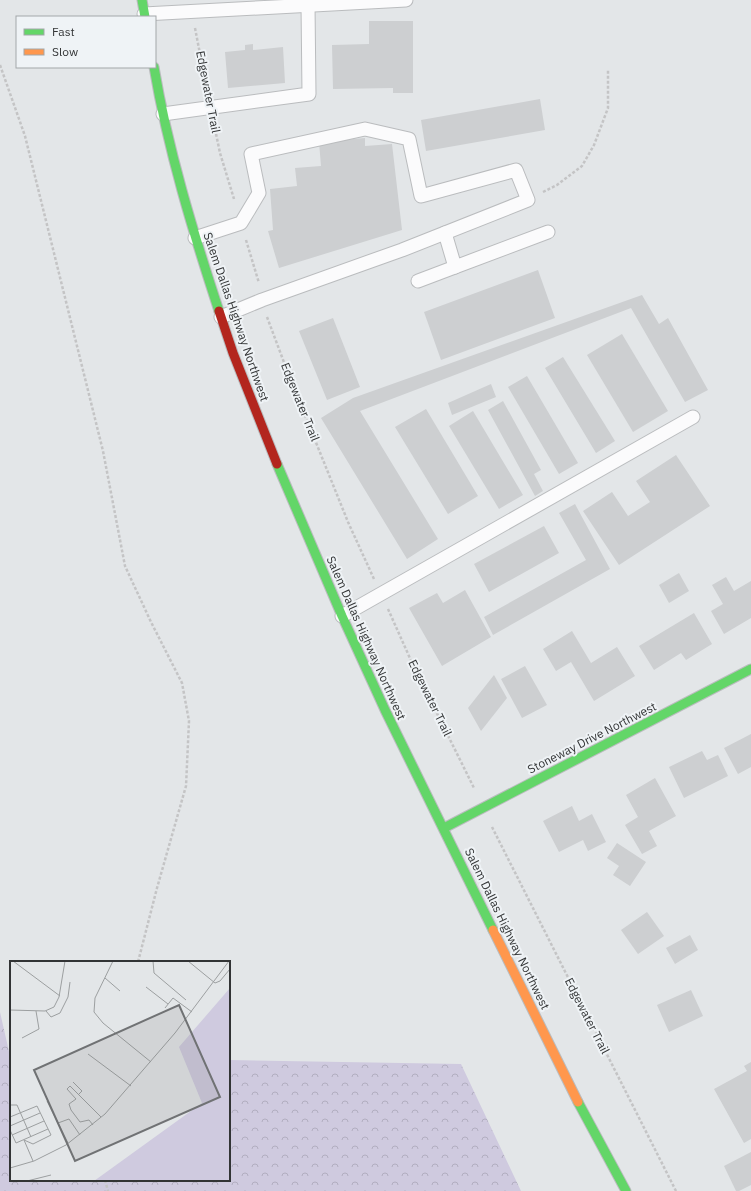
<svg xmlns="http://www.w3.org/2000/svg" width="751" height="1191" font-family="'IBM Plex Sans',sans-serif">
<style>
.forest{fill:url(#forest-crowns)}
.building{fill:#cdcfd1}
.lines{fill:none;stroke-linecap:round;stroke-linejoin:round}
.lane-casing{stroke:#babcbe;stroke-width:15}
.fast-casing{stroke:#babcbe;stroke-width:11}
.slow-casing{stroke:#babcbe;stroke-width:11}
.jam-casing{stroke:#babcbe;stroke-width:11}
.path{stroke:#c4c4c5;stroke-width:2.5;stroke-dasharray:3 2;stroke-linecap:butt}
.lane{stroke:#fbfbfc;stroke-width:13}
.fast{stroke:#63d668;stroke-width:9}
.slow{stroke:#ff974d;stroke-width:9}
.jam{stroke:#b3261e;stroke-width:9}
.labels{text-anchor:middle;stroke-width:4;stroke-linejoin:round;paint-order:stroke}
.street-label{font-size:12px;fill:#323435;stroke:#eff3f6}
.inset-road{fill:none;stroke:#9c9fa0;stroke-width:1}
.view{fill:#707274;fill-opacity:0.15;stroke:#707274;stroke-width:2}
.inset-edge{fill:none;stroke:#323435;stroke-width:2}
</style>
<defs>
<pattern id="forest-crowns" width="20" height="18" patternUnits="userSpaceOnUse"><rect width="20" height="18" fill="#cfcadf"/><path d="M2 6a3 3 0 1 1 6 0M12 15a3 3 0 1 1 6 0" fill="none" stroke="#b2aec0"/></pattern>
</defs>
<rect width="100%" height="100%" fill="#e3e6e8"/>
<path class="forest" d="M0,1012L10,1056H11V1180H229V1060L461,1064L521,1191H0Z"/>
<g class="building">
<path d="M369,21H413V93H393V88L333,89L332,45L369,44Z"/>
<path d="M253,44V50L283,47L285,83L228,88L225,52L245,50V45Z"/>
<path d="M540,99L545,130L426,151L421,120Z"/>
<path d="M365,138V146L392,144L402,230L279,268L268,231L273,230L270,189L297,186L295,168L321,166L319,142Z"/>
<path d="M538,270L555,318L441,360L424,312Z"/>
<path d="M642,295L659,324L668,318L708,390L685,402L631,308L360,411L438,539L407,559L321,418L353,398Z"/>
<path d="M333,318L360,387L327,400L299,331Z"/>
<path d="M622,334L668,411L633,432L587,355Z"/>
<path d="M563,357L615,441L596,453L545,368Z"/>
<path d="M527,376L578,463L559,474L508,387Z"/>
<path d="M491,384L496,397L452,415L448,403Z"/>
<path d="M503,401L541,470L534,474L543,491L535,496L488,410Z"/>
<path d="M426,409L478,496L448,514L395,427Z"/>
<path d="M473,411L523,495L499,509L449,426Z"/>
<path d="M676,455L710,506L619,565L583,511L612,492L628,516L650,502L636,481Z"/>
<path d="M575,504L610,569L493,635L484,617L586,560L559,513Z"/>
<path d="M544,526L559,553L489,592L474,564Z"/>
<path d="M679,573L689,591L669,603L659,585Z"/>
<path d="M726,577L734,591L751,581V618L724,634L711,611L723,604L712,585Z"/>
<path d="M465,590L491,637L442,666L409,608L437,593L443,603Z"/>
<path d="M694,613L712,644L686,660L681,653L654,670L639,646Z"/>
<path d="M572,631L591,663L617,647L635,676L594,701L571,662L556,671L543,649Z"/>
<path d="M525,666L547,705L522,718L501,679Z"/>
<path d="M494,675L507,698L481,731L468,708Z"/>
<path d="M751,734V767L738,774L724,748Z"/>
<path d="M702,751L707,760L718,755L728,776L684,798L669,767Z"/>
<path d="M655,778L676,816L649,831L657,846L642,854L625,825L638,817L626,795Z"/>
<path d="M572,806L579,821L592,814L606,842L588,851L583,840L559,852L543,821Z"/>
<path d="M617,843L646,862L630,886L613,875L619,866L607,858Z"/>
<path d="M647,912L664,936L638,954L621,930Z"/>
<path d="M690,935L698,950L675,964L666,948Z"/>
<path d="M691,990L703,1016L669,1032L657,1005Z"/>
<path d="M751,1062V1139L744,1143L714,1089L747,1071L744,1066Z"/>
<path d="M751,1152V1185L739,1191H736L724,1166Z"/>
</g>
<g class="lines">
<defs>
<g id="lane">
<path d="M144,14L406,0"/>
<path d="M163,114L309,94L308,5"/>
<path d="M445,233L455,267L548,232"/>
<path d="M195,238L241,223L259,193L251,154L365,129L409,139L421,196L516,170L528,200L402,250L262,300L221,317"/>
<path d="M418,281L455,267"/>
<path d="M342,616L693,417"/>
</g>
<g id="fast">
<path d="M142,0L145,17"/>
<path d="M154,67C168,150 193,232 219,311"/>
<path d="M277,464L342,616L385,710L493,930"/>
<path d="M444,828L751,669"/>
<path d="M578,1102L626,1191"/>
</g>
<path id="slow" d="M493,930L578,1102"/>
<path id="jam" d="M219,311L233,353L277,464"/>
</defs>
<use href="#lane" class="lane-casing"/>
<use href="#fast" class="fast-casing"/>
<use href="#slow" class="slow-casing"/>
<use href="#jam" class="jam-casing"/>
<g class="path">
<path d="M195,28L207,90"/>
<path d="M0,65L25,136L103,451L125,566L151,622L182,683L189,721L186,786L157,888L138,962"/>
<path d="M214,124L220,153L234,199"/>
<path d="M543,192L557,185L582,166L594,145L608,108V69"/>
<path d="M246,240L259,283"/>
<path d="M267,317L288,373L348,522L374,579"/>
<path d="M388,609L413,665L474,788"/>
<path d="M492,827L676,1191"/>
<path d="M105,1180L108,1191"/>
</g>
<use href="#lane" class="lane"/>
<use href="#fast" class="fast"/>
<use href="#slow" class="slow"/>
<use href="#jam" class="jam"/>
</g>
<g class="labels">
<g class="street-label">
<text transform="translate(208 92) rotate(79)" y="4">Edgewater Trail</text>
<text transform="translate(236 317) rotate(71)" y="4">Salem Dallas Highway Northwest</text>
<text transform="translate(300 402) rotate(68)" y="4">Edgewater Trail</text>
<text transform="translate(366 638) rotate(66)" y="4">Salem Dallas Highway Northwest</text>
<text transform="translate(430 698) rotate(64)" y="4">Edgewater Trail</text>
<text transform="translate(592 738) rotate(-27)" y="4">Stoneway Drive Northwest</text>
<text transform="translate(507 929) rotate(64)" y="4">Salem Dallas Highway Northwest</text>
<text transform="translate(587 1016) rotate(63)" y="4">Edgewater Trail</text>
</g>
</g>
<g transform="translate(10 961)">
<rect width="220" height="220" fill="#e3e6e8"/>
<path d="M220,27V220H84L192,142L169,86Z" fill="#cfcadf"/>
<path class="inset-road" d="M3,0L50,35M103,0L85,37L84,51L93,62L141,101M143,0L144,12L176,39M178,0L205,22M95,17L110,30M205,22L210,20L220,8M136,26L158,43M0,35V0M155,47L163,37L182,51M0,49L35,50L44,46L49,36L55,0M36,50L41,56L50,52L58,36L60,21M12,77L29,68L26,50M78,93L121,125M63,121L72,130L69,133M37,140L58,182M0,144H7L21,176M0,156L27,145L41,174L23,183L14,179M48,162L59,158L70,174M83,164L79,159L70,161L61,149L59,143L66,138L57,128L60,125L91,156M0,165L30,152M0,169L6,182L38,168M2,174L34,160M14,179L23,200M0,207L24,200L56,184L95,153L165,72L219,0M17,220L41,214"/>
<path class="view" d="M169,44L210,136L65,200L24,109Z"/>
<rect width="220" height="220" class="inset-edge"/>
</g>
<rect x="16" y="16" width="140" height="52" fill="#eff3f6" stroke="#a3a7a9"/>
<rect x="24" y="29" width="20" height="6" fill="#63d668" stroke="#a3a7a9"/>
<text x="52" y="36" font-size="12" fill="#323435">Fast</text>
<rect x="24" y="49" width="20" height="6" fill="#ff974d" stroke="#a3a7a9"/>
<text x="52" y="56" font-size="12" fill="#323435">Slow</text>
</svg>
